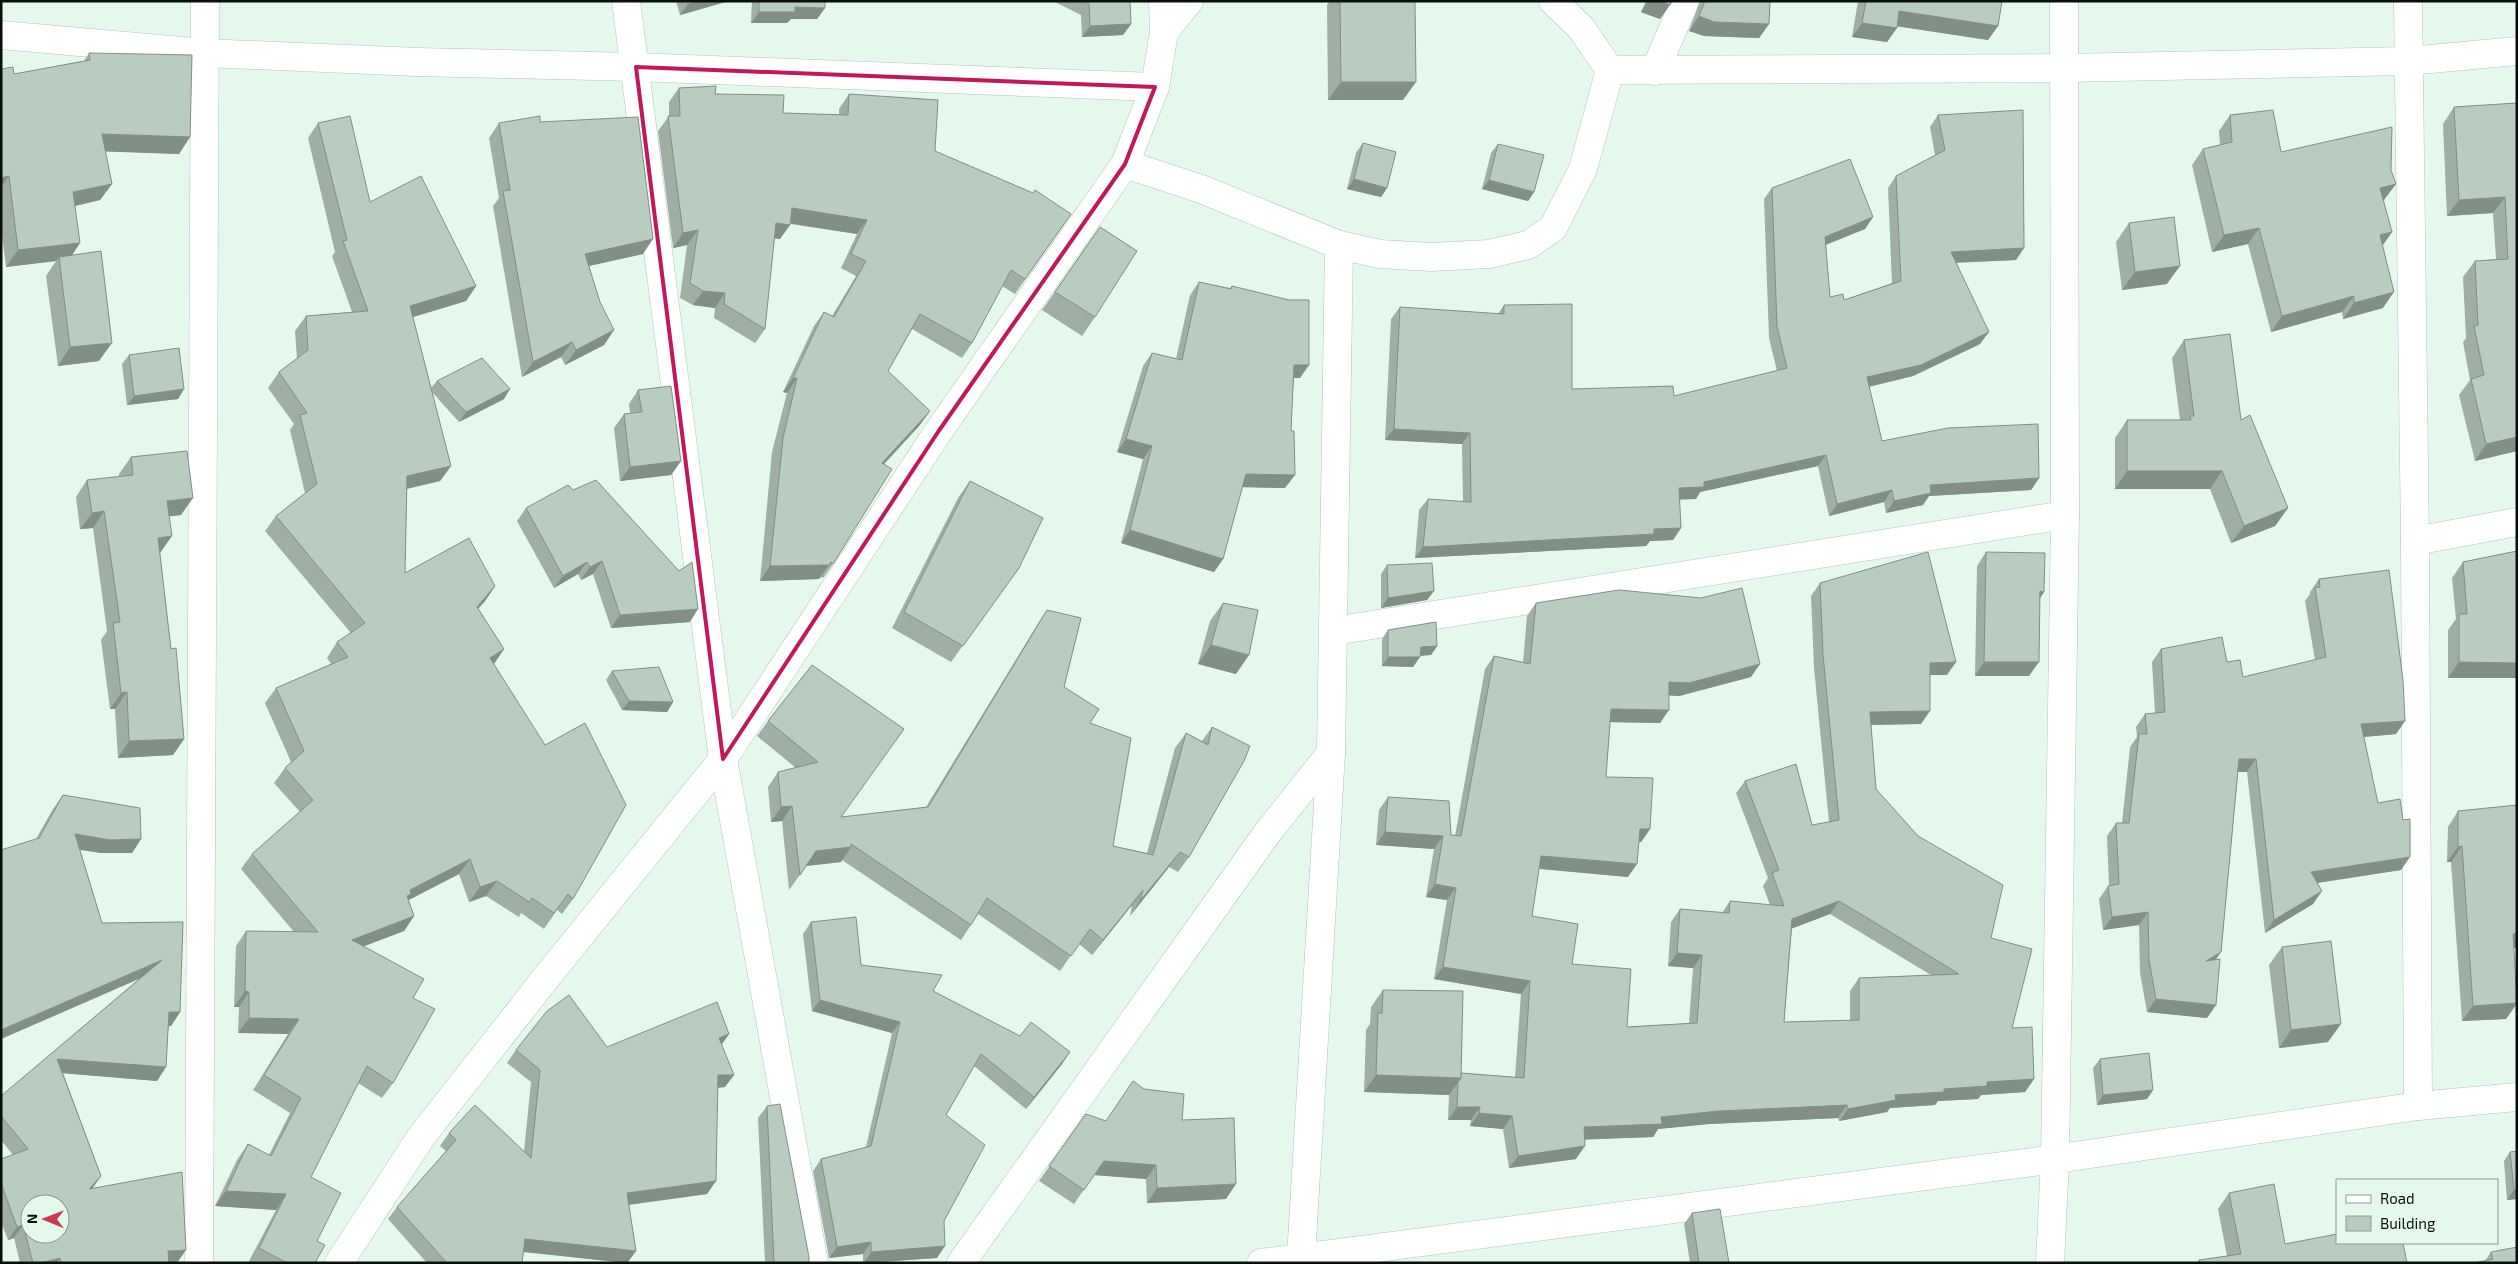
<svg xmlns="http://www.w3.org/2000/svg" width="2518" height="1264" font-family="'Exo 2',sans-serif">
<style>
.lines{fill:none;stroke-linecap:round;stroke-linejoin:round}
.minor-casing{stroke:#b2c5b9;stroke-width:29}
.minor{stroke:#fff;stroke-width:28}
.wall{fill:#9fafa5;fill-rule:evenodd}
.shaded-wall{fill:#828f86}
.building{fill:#b9ccc0;stroke:#828f86;fill-rule:evenodd}
.marked{fill:none;stroke:#c2185b;stroke-width:4;stroke-linejoin:round}
</style>
<rect width="100%" height="100%" fill="#e5f8ec"/>
<g class="lines">
<defs>
<g id="minor">
<path d="M626,1L723,759L814,1263"/>
<path d="M2408,1L2415,541L2418,1106"/>
<path d="M1164,32L1189,1"/>
<path d="M1,35L205,53L417,62L636,67L1155,87"/>
<path d="M1610,70L2065,68L2409,61L2517,51"/>
<path d="M1655,71L1685,1"/>
<path d="M1125,164L1201,189L1339,245L1380,254L1431,257L1489,254L1528,245L1553,228L1583,169L1610,70L1581,28L1553,1"/>
<path d="M2415,541L2517,522"/>
<path d="M1334,631L2065,515"/>
<path d="M199,1263L205,1"/>
<path d="M339,1263L421,1137L545,979L723,759L938,432L1125,164L1155,87L1164,32L1163,1"/>
<path d="M961,1263L1268,832L1331,753"/>
<path d="M1261,1263L1301,1258L1331,753L1339,245"/>
<path d="M1301,1263V1258L2055,1159L2418,1106L2517,1097"/>
<path d="M2050,1263L2055,1159L2065,515L2064,1"/>
</g>
</defs>
<use href="#minor" class="minor-casing"/>
<use href="#minor" class="minor"/>
</g>
<g class="wall">
<path d="M676,1H729L680,15Z"/>
<path d="M752,1H825V8L817,19H791L787,23H751Z"/>
<path d="M1053,1H1130L1131,24L1123,35L1082,37L1081,15Z"/>
<path d="M1330,1H1415L1403,100H1328L1327,5Z"/>
<path d="M1646,1H1672L1660,19L1641,12Z"/>
<path d="M1700,1H1770L1769,24L1759,38L1704,36L1689,31Z"/>
<path d="M1858,1H2002L1998,26L1988,40L1897,26L1887,42L1852,37Z"/>
<path d="M89,53L190,137L179,154L105,151L112,184L100,200L75,206L72,255L99,361L58,366L46,276L56,261L6,267L1,226V69L14,74L84,61Z"/>
<path d="M679,88L715,94L783,113L839,115V109L849,94L935,151L1071,214L1015,294L1002,286L972,343L962,358L912,329L888,371L930,411L919,426L884,464L833,564L823,578L821,577L819,579L760,581L772,452L787,393L783,392L814,326L824,312L832,316L856,276L841,268L857,234L790,224L780,239L774,238L765,329L755,343L714,318L715,308L693,305L680,298L687,245L673,248L658,131L669,116V102Z"/>
<path d="M2517,103V451L2475,461L2459,395L2470,380L2463,342L2466,338L2463,277L2475,261L2496,259L2493,213L2447,216L2443,124L2454,107Z"/>
<path d="M1938,115L2016,260L1956,263L1980,344L1913,376L1869,387L1882,441L2039,478L2031,490L1929,496L1923,505L1886,513L1884,502L1829,516L1818,466L1700,492L1696,499H1679L1681,528L1673,540L1650,541L1646,546L1415,558L1419,510L1428,499L1463,502L1462,444L1385,440L1391,319L1400,307L1498,314L1504,305L1572,389L1674,396L1777,371L1769,338L1764,199L1772,188L1873,217L1865,229L1826,245L1830,297L1844,300L1892,283L1888,188L1896,176L1935,155L1930,127Z"/>
<path d="M2230,115L2281,152L2391,170L2396,184L2383,200L2392,232L2382,246L2383,308L2343,319L2342,312L2271,332L2248,244L2212,252L2192,165L2203,149L2220,145L2219,131Z"/>
<path d="M540,122L643,254L589,266L600,302L614,330L604,345L565,365L561,357L522,377L493,206L499,198L489,138L499,123Z"/>
<path d="M318,123L370,202L476,286L466,301L413,317L431,388L437,381L504,399L459,422L432,392L451,466L440,481L407,489L405,573L495,586L485,601L478,609L504,649L494,664L573,899L562,914L557,910L544,929L521,913L519,917L486,896L469,902L459,874L408,900L414,916L404,931L364,946L413,998L393,1083L382,1098L358,1083L311,1177L317,1241L315,1263H248L276,1210L215,1206L237,1160L248,1144L269,1155L290,1113L253,1090L288,1034L238,1033L239,1007H234L236,946L246,931L294,932L241,869L252,854L300,812L274,783L285,768L291,762L265,703L276,688L331,664L327,658L337,642L351,633L265,531L276,516L305,493L290,430L294,424L268,388L279,372L297,359L295,331L306,316L352,312L332,256L335,252L308,138Z"/>
<path d="M1363,143L1387,188L1381,197L1347,189L1356,153Z"/>
<path d="M1498,144L1534,192L1528,201L1482,189L1491,153Z"/>
<path d="M2129,223L2167,284L2122,290L2116,242Z"/>
<path d="M1100,227L1095,317L1082,336L1042,310Z"/>
<path d="M1199,282L1230,288L1232,286L1300,378H1294L1285,488L1242,487L1223,559L1214,572L1121,543L1143,459L1117,452L1143,366L1152,353L1176,359L1190,295Z"/>
<path d="M2184,340L2241,420L2288,508L2275,526L2231,543L2210,489H2115V438L2127,420H2180L2172,358Z"/>
<path d="M129,355L184,389L178,399L127,405L122,364Z"/>
<path d="M638,390L681,461L671,475L620,481L614,428L624,414L630,413L629,404Z"/>
<path d="M131,457L181,515L169,516L160,553L171,649L184,739L173,755L118,758L115,709H110L101,640L107,631L93,528L80,529L76,497L87,480L119,477V474Z"/>
<path d="M970,481L1019,568L951,662L892,628L958,498Z"/>
<path d="M526,508L690,622L611,628L593,574L581,580L578,574L554,588L517,521Z"/>
<path d="M2517,551V678H2448V630L2456,619L2452,578L2463,562Z"/>
<path d="M1986,552L2044,592L2040,598L2029,676H1975L1977,566Z"/>
<path d="M1387,565L1434,591L1427,600L1381,608V574Z"/>
<path d="M2319,579L2405,721L2396,734L2363,737L2378,803L2401,870L2318,883L2313,904L2265,933L2247,772H2238L2221,952L2215,960L2207,1018L2147,1012L2140,973L2139,925L2103,930L2099,899L2108,886H2109L2107,836L2116,823H2122L2130,747L2137,737L2136,727L2145,714L2155,713L2152,662L2161,649L2243,677L2315,660L2305,601L2310,594V592Z"/>
<path d="M1820,583L1947,675H1930L1921,724L1871,725L1876,789L1991,938L2012,1028L2034,1079L2025,1092L1981,1095L1978,1099L1938,1101L1935,1105L1890,1108L1887,1112L1839,1121L1838,1118L1709,1124L1658,1129L1653,1137L1585,1139L1576,1159L1509,1168L1503,1129L1470,1126L1471,1120H1448L1449,1095L1364,1092L1366,1030L1370,1024L1371,1007L1383,990L1461,1073L1515,1077L1521,994L1434,979L1447,900L1426,897L1434,849L1376,845L1379,810L1388,797L1451,835L1455,836L1485,669L1494,656L1523,662L1527,616L1536,603L1751,677L1679,696L1669,695L1660,723L1610,722L1606,777L1650,829L1641,842H1639L1628,877L1539,869L1532,916L1572,964L1627,1027L1689,1023L1693,968L1668,966L1671,922L1680,909L1722,913L1730,901L1770,905L1763,886L1768,878L1736,793L1745,781L1812,825L1829,822L1814,668L1811,596ZM1830,914L1931,975L1859,978L1850,991V1020L1784,1022L1792,928Z"/>
<path d="M1223,603L1236,674L1198,664L1210,621Z"/>
<path d="M1047,610L1064,687L1090,723L1113,846L1147,853L1175,748L1186,733L1202,741L1212,727L1189,857L1178,872L1169,867L1130,916L1132,905L1092,955L1079,944L1060,971L978,914L971,925L961,940L842,860L841,862L806,866L789,890L782,821L771,822L768,787L778,772L796,768L757,736L768,721L812,665L841,817L926,807L1037,625Z"/>
<path d="M1388,630L1437,646L1431,655L1420,656L1413,667L1382,666V639Z"/>
<path d="M612,671L673,702L667,712L622,710L606,680Z"/>
<path d="M63,795L141,839L132,853H101L80,850L102,923L180,1012L171,1026H169L157,1081L63,1073L101,1176L92,1189L177,1263H20L14,1238L8,1240L1,1222V1159L13,1155L1,1140V1096L139,979L1,1039L36,839L53,809Z"/>
<path d="M2458,811L2514,949L2517,1004L2506,1019L2462,1021L2451,862H2447L2448,827Z"/>
<path d="M811,922L861,965L933,991L1062,1064L1026,1109L974,1066L946,1115L944,1221L937,1258L863,1263V1254L829,1258L813,1171L821,1159L866,1147L892,1033L812,1011L803,934Z"/>
<path d="M2282,947L2328,1042L2279,1048L2269,965Z"/>
<path d="M729,1034L722,1044L725,1087L717,1088L716,1181L707,1194L629,1205L636,1251L627,1263L523,1252L522,1263H427L388,1219L397,1207L446,1151L440,1146L449,1133L524,1151L531,1082L507,1063L516,1050L607,1047Z"/>
<path d="M2100,1059L2153,1090L2147,1099L2097,1105L2093,1068Z"/>
<path d="M767,1106L809,1263H765L758,1118Z"/>
<path d="M1086,1114L1106,1121L1182,1120L1226,1199L1147,1203L1146,1179L1094,1175L1074,1204L1039,1181Z"/>
<path d="M2510,1152L2517,1199L2507,1200L2504,1161Z"/>
<path d="M2229,1193L2285,1244L2407,1263H2197L2199,1260L2227,1256L2218,1209Z"/>
<path d="M1692,1213L1729,1263H1690L1684,1224Z"/>
<path d="M2491,1252L2517,1263L2485,1261Z"/>
</g>
<g class="shaded-wall">
<path d="M696,1H729L680,15L688,4Z"/>
<path d="M1648,1H1660L1670,5L1660,19L1641,12Z"/>
<path d="M795,7L825,8L817,19H791L787,23H751L759,12Z"/>
<path d="M1899,11L1998,26L1988,40L1889,25Z"/>
<path d="M1699,16L1769,24L1759,38L1704,36L1689,31Z"/>
<path d="M1862,23L1897,28L1887,42L1852,37Z"/>
<path d="M1131,24L1123,35L1082,37L1090,26Z"/>
<path d="M1341,82H1416L1403,100H1328Z"/>
<path d="M102,134L190,137L179,154L90,151Z"/>
<path d="M9,176L1,187V178Z"/>
<path d="M1354,179L1387,188L1381,197L1347,189Z"/>
<path d="M1489,180L1534,192L1528,201L1482,189Z"/>
<path d="M112,184L100,200L62,209L73,192Z"/>
<path d="M2396,184L2384,200L2369,205L2380,188Z"/>
<path d="M2505,197L2493,213L2447,216L2459,200Z"/>
<path d="M792,208L867,220L857,234L782,222Z"/>
<path d="M1873,217L1865,229L1817,248L1825,237Z"/>
<path d="M776,223L790,225L780,239L766,237Z"/>
<path d="M2259,228L2248,244L2212,252L2224,235Z"/>
<path d="M698,230L687,245L673,248L683,233Z"/>
<path d="M2392,232L2380,249V235Z"/>
<path d="M653,239L643,254L575,269L585,254Z"/>
<path d="M80,243L69,260L59,257L56,261L6,267L18,250Z"/>
<path d="M2024,248L2016,260L1942,263L1951,252Z"/>
<path d="M2180,266L2167,284L2122,290L2135,272Z"/>
<path d="M476,286L466,301L400,321L410,306Z"/>
<path d="M703,291L725,293L715,308L693,305Z"/>
<path d="M2394,292L2383,308L2343,319L2354,303Z"/>
<path d="M2354,296L2342,312L2271,332L2282,316Z"/>
<path d="M614,330L604,345L565,365L576,350Z"/>
<path d="M1989,332L1980,344L1913,376L1859,389L1867,377Z"/>
<path d="M572,342L561,357L522,377L533,362Z"/>
<path d="M112,343L99,361L58,366L70,347Z"/>
<path d="M1294,365H1309L1300,378H1285Z"/>
<path d="M793,378H797L787,393L783,392Z"/>
<path d="M184,389L178,399L127,405L134,396Z"/>
<path d="M510,389L504,399L459,422L466,412Z"/>
<path d="M930,411L919,426L872,477L882,463Z"/>
<path d="M1394,429L1470,433L1462,444L1385,440Z"/>
<path d="M2517,437V451L2475,461L2486,444Z"/>
<path d="M1126,439L1152,446L1143,459L1117,452Z"/>
<path d="M1826,455L1818,466L1700,492L1696,499L1671,500L1679,488L1704,482Z"/>
<path d="M681,461L671,475L620,481L630,467Z"/>
<path d="M451,466L440,481L396,491L407,476Z"/>
<path d="M2127,471H2222L2210,489H2115Z"/>
<path d="M1246,474L1295,475L1285,488L1237,487Z"/>
<path d="M2039,478L2031,490L1929,496L1923,505L1886,513L1894,501L1930,485Z"/>
<path d="M1892,490L1884,502L1829,516L1837,504Z"/>
<path d="M193,498L181,515L156,518L167,501Z"/>
<path d="M2288,508L2275,526L2231,543L2244,526Z"/>
<path d="M104,511L93,528L80,529L92,513Z"/>
<path d="M1681,528L1673,540L1650,541L1646,546L1415,558L1423,547L1654,529Z"/>
<path d="M1130,530L1223,559L1214,572L1121,543Z"/>
<path d="M172,536L160,553L158,538Z"/>
<path d="M602,561L593,574L581,580L590,567Z"/>
<path d="M587,562L578,574L554,588L563,576Z"/>
<path d="M829,565L819,579L760,581L770,566Z"/>
<path d="M495,586L485,601L466,622L477,607Z"/>
<path d="M1434,591L1427,600L1381,608L1388,598Z"/>
<path d="M2040,591L2044,592L2035,605Z"/>
<path d="M698,609L690,622L611,628L620,615Z"/>
<path d="M1211,645L1249,655L1236,674L1198,664Z"/>
<path d="M1437,646L1431,655L1414,656L1421,647Z"/>
<path d="M504,649L493,665L490,658Z"/>
<path d="M1388,657H1420L1413,667L1382,666Z"/>
<path d="M1956,662L1947,675H1921L1930,663Z"/>
<path d="M1984,662H2039L2029,676H1975Z"/>
<path d="M2459,662L2517,663V678H2448Z"/>
<path d="M1760,664L1751,677L1679,696L1660,695L1669,682Z"/>
<path d="M127,692L115,709H110L121,693Z"/>
<path d="M629,701L673,702L667,712L622,710Z"/>
<path d="M1611,709L1669,710L1660,723L1602,722Z"/>
<path d="M1930,711L1921,724L1861,725L1870,712Z"/>
<path d="M2405,721L2396,734L2352,738L2361,724Z"/>
<path d="M184,739L173,755L118,758L129,741Z"/>
<path d="M2239,759H2256L2247,772H2230Z"/>
<path d="M792,806L782,821L771,822L781,807Z"/>
<path d="M1640,829H1650L1641,842L1631,841Z"/>
<path d="M1385,832L1443,836L1434,849L1376,845Z"/>
<path d="M75,834L141,839L132,853H101L65,847Z"/>
<path d="M2462,846L2451,862H2447L2458,847Z"/>
<path d="M851,847L841,862L806,866L789,890L816,851Z"/>
<path d="M1180,852L1169,867L1130,916L1140,901Z"/>
<path d="M1541,856L1637,864L1628,877L1532,868Z"/>
<path d="M2410,857L2401,870L2302,885L2311,872Z"/>
<path d="M470,859L459,874L407,901L396,911L410,890Z"/>
<path d="M497,881L486,896L469,902L480,887Z"/>
<path d="M1435,884L1456,888L1447,900L1426,897Z"/>
<path d="M1143,890L1132,905L1092,955L1103,940Z"/>
<path d="M2322,891L2313,904L2265,933L2274,920Z"/>
<path d="M1839,901L1830,914L1783,932L1792,919Z"/>
<path d="M2148,912L2139,925L2103,930L2112,917Z"/>
<path d="M414,916L404,931L341,955L352,940Z"/>
<path d="M2517,933V948L2502,949L2513,934Z"/>
<path d="M2221,952L2212,965L2206,961Z"/>
<path d="M1677,953L1702,955L1693,968L1668,966Z"/>
<path d="M162,960L152,973L1,1039V1030Z"/>
<path d="M1443,967L1530,981L1521,994L1434,979Z"/>
<path d="M245,991L249,992L239,1007H234Z"/>
<path d="M2156,999L2216,1005L2207,1018L2147,1012Z"/>
<path d="M820,1000L900,1022L892,1033L812,1011Z"/>
<path d="M2517,1003L2506,1019L2462,1021L2473,1006Z"/>
<path d="M169,1012H180L171,1026L160,1025Z"/>
<path d="M249,1018L299,1019L288,1034L238,1033Z"/>
<path d="M2341,1024L2328,1042L2279,1048L2291,1030Z"/>
<path d="M729,1034L720,1047L719,1038Z"/>
<path d="M1070,1052L1062,1064L1026,1109L1034,1097Z"/>
<path d="M57,1059L166,1067L157,1081L48,1072Z"/>
<path d="M718,1075H734L725,1087L709,1088Z"/>
<path d="M1376,1075L1461,1078L1449,1095L1364,1092Z"/>
<path d="M2034,1079L2025,1092L1981,1095L1978,1099L1938,1101L1935,1105L1890,1108L1887,1112L1839,1121L1848,1109L1895,1095L1987,1082Z"/>
<path d="M2153,1090L2147,1099L2097,1105L2103,1095Z"/>
<path d="M1847,1105L1838,1118L1709,1124L1658,1129L1653,1137L1575,1140L1584,1127L1661,1117L1719,1111Z"/>
<path d="M1457,1107H1480L1471,1120H1448Z"/>
<path d="M1479,1113L1512,1116L1503,1129L1470,1126Z"/>
<path d="M1585,1146L1576,1159L1509,1168L1518,1156Z"/>
<path d="M1104,1161L1156,1165L1146,1179L1094,1175Z"/>
<path d="M101,1176L92,1189H89Z"/>
<path d="M716,1181L707,1194L618,1206L627,1193Z"/>
<path d="M1236,1184L1226,1199L1147,1203L1157,1188Z"/>
<path d="M2514,1190H2517V1199L2507,1200Z"/>
<path d="M226,1191L286,1194L276,1210L215,1206Z"/>
<path d="M23,1225L14,1238L8,1240L17,1227Z"/>
<path d="M525,1239L636,1251L627,1263L516,1251Z"/>
<path d="M871,1242L863,1254L829,1258L837,1247Z"/>
<path d="M945,1246L937,1258L864,1263L871,1252Z"/>
<path d="M186,1250L177,1263H160L168,1251Z"/>
<path d="M60,1258L57,1263H41Z"/>
</g>
<g class="building">
<path d="M687,1H696L688,4Z"/>
<path d="M759,1H825V8L795,7V12H759Z"/>
<path d="M1084,1H1130L1131,24L1090,26L1089,4Z"/>
<path d="M1340,1H1415L1416,82H1341Z"/>
<path d="M1660,1H1672L1670,5Z"/>
<path d="M1705,1H1770L1769,24L1714,22L1699,16Z"/>
<path d="M1866,1H2002L1998,26L1899,11L1897,28L1862,23Z"/>
<path d="M89,53L192,55L190,137L102,134L112,184L73,192L80,243L18,250L9,176L1,178V69L13,67L14,74L90,60Z"/>
<path d="M716,86L715,94L784,95L783,113L848,115L849,94L938,100L935,151L1033,193L1035,190L1071,214L1025,279L1011,270L972,343L920,314L888,371L930,411L882,463L892,469L833,564L831,562L829,565L770,566L783,438L797,378H793L824,312L834,317L866,261L851,254L867,220L792,208L790,225L776,223L765,329L724,304L725,293L703,291L690,283L698,230L683,233L668,116H680L679,88Z"/>
<path d="M2517,103V437L2486,444L2471,379L2484,375L2474,326L2478,325L2475,261L2508,259L2505,197L2459,200L2454,107Z"/>
<path d="M2023,110L2024,248L1951,252L1989,332L1921,365L1867,377L1882,441L1948,428L2038,424L2039,478L1930,485L1931,493L1894,501L1892,490L1837,504L1826,455L1704,482V487L1679,488L1681,528L1654,529V534L1423,547L1428,499L1471,502L1470,433L1394,429L1400,307L1504,314V305L1572,304V389L1673,386L1674,396L1787,368L1777,326L1772,188L1850,159L1873,217L1825,237L1830,297L1843,294L1844,300L1901,281L1896,176L1945,150L1938,115Z"/>
<path d="M2273,110L2281,152L2392,127L2391,170L2396,184L2380,188L2392,232L2380,235L2394,292L2354,303V296L2282,316L2259,228L2224,235L2203,149L2232,142L2230,115Z"/>
<path d="M350,116L370,202L421,176L476,286L410,306L451,466L407,476L405,573L469,538L495,586L477,607L504,649L490,658L545,745L585,723L626,805L573,899L568,894L554,913L532,898L529,902L497,881L480,887L470,859L410,890L411,894L407,896L414,916L352,940L424,979L413,998L435,1009L393,1083L367,1066L311,1177L341,1193L317,1241L325,1245L315,1263H287L259,1248L286,1194L226,1191L248,1144L271,1156L301,1098L264,1075L299,1019L249,1018V992L245,991L246,931L318,932L252,854L313,800L285,768L304,751L276,688L348,657L337,642L365,623L276,516L317,484L300,415L307,413L279,372L308,350L306,316L368,311L343,241L347,240L318,123Z"/>
<path d="M540,116V122L638,117L653,239L585,254L600,302L614,330L576,350L572,342L533,362L503,191L510,190L499,123Z"/>
<path d="M1363,143L1396,152L1387,188L1354,179Z"/>
<path d="M1498,144L1544,155L1534,192L1489,180Z"/>
<path d="M2174,217L2180,266L2135,272L2129,223Z"/>
<path d="M1100,227L1137,251L1095,317L1055,292Z"/>
<path d="M101,251L112,343L70,347L59,257Z"/>
<path d="M1199,282L1231,289L1232,286L1289,300H1309V365H1294L1291,431H1294L1295,475L1246,474L1223,559L1130,530L1152,446L1126,439L1152,353L1182,360Z"/>
<path d="M2230,334L2241,420L2250,415L2288,508L2244,526L2222,471H2127V420H2191L2190,416H2194L2184,340Z"/>
<path d="M179,348L184,389L134,396L129,355Z"/>
<path d="M482,358L510,389L466,412L437,381Z"/>
<path d="M671,386L681,461L630,467L624,414L642,412L638,390Z"/>
<path d="M187,451L193,498L167,501L172,536L158,538L171,649L176,648L184,739L129,741L127,692L121,693L113,623L120,622L104,511L92,513L87,480L133,475L131,457Z"/>
<path d="M596,480L679,571L692,562L698,609L620,615L602,561L590,567L587,562L563,576L526,508L568,485L573,490Z"/>
<path d="M970,481L1043,518L1019,568L963,646L904,612Z"/>
<path d="M2517,551V663L2459,662V614H2467L2463,562Z"/>
<path d="M1928,552L1956,662L1930,663V711L1870,712L1876,789L1918,836L2003,885L1991,938L2032,949L2012,1028L2032,1027L2034,1079L1987,1082V1086L1944,1089V1092L1895,1095L1896,1100L1848,1109L1847,1105L1719,1111L1661,1117L1662,1124L1584,1127L1585,1146L1518,1156L1512,1116L1479,1113L1480,1107H1457L1458,1082L1461,1078V1073L1524,1078L1530,981L1443,967L1456,888L1435,884L1443,836L1385,832L1388,797L1449,801L1451,835L1461,836L1494,656L1530,664L1536,603L1619,590L1701,598L1742,588L1760,664L1689,683L1669,682V710L1611,709L1606,777L1653,778L1650,829H1640L1637,864L1541,856L1532,916L1578,924L1572,964L1631,969L1627,1027L1697,1023L1702,955L1677,953L1680,909L1729,913L1730,901L1784,906L1772,873L1779,870L1745,781L1796,764L1812,825L1839,820L1823,655L1820,583ZM1839,901L1869,919L1959,974L1859,978V1020L1784,1022L1792,919Z"/>
<path d="M1986,552L2045,553L2044,592L2040,591L2039,662H1984Z"/>
<path d="M1432,563L1434,591L1388,598L1387,565Z"/>
<path d="M2389,570L2403,680L2405,721L2361,724L2378,803L2400,799L2403,820L2410,819V857L2311,872L2322,891L2274,920L2256,759H2239L2221,952L2206,961L2220,959L2216,1005L2156,999L2149,960L2148,912L2112,917L2108,886L2119,884L2116,823H2129L2139,734H2147L2145,714L2165,712L2161,649L2222,637L2227,662L2240,660L2243,677L2326,657L2315,588L2320,587L2319,579Z"/>
<path d="M1223,603L1258,610L1249,655L1211,645Z"/>
<path d="M1047,610L1081,618L1064,687L1099,709L1090,723L1131,738L1113,846L1153,855L1186,733L1208,745L1212,727L1250,746L1244,761L1189,857L1180,852L1140,901L1143,890L1103,940L1090,929L1071,956L987,898L971,925L851,844V847L816,851L800,875L792,806L781,807L778,772L818,762L768,721L812,665L904,729L841,817L928,807Z"/>
<path d="M1436,622L1437,646L1421,647L1420,657H1388V630Z"/>
<path d="M659,667L673,702L629,701L612,671Z"/>
<path d="M63,795L140,808L141,839L110,840L75,834L102,923L183,922L180,1012H169L166,1067L57,1059L101,1176L89,1189L182,1172L186,1250L168,1251L169,1263H61L60,1258L41,1263H33L23,1225L17,1227L1,1183V1159L28,1149L1,1116V1096L162,960L1,1030V850L39,838ZM30,1204H60V1234H30Z"/>
<path d="M2517,805V933L2513,934L2517,1003L2473,1006L2462,846L2458,847V811Z"/>
<path d="M856,917L861,965L942,975L933,991L1020,1036L1031,1022L1070,1052L1034,1097L981,1054L946,1115L985,1145L944,1221L945,1246L871,1252V1242L837,1247L821,1159L871,1146L900,1022L820,1000L811,922Z"/>
<path d="M2331,941L2341,1024L2291,1030L2282,947Z"/>
<path d="M1383,990L1463,991L1461,1078L1376,1075L1378,1013H1382Z"/>
<path d="M569,995L607,1047L717,1002L729,1034L719,1038L734,1075H718L716,1181L627,1193L636,1251L525,1239L522,1263H447L397,1207L456,1140L449,1133L475,1105L531,1158L540,1070L516,1050L547,1011Z"/>
<path d="M2149,1053L2153,1090L2103,1095L2100,1059Z"/>
<path d="M1133,1081L1144,1089L1184,1094L1182,1120L1234,1118L1236,1184L1157,1188L1156,1165L1104,1161L1084,1190L1049,1166L1086,1114L1106,1121Z"/>
<path d="M780,1104L809,1257V1263H774L767,1106Z"/>
<path d="M2517,1151V1190H2514L2510,1152Z"/>
<path d="M2274,1184L2285,1244L2337,1234V1243H2403L2407,1263H2200L2199,1260L2241,1254L2229,1193Z"/>
<path d="M1720,1209L1729,1263H1699L1692,1213Z"/>
<path d="M2517,1247V1263H2474L2493,1259L2491,1252Z"/>
</g>
<path class="marked" d="M636,67L1155,87L1125,164L938,432L723,759Z"/>
<rect width="2518" height="1264" fill="none" stroke="#09100c" stroke-width="5"/>
<rect x="2336" y="1179" width="162" height="65" fill="#e5f8ec" stroke="#8d9b92"/>
<rect x="2346" y="1195" width="25" height="8" fill="#ffffff" stroke="#8d9b92"/>
<text x="2380" y="1204" font-size="15" fill="#09100c">Road</text>
<rect x="2346" y="1216" width="25" height="15" fill="#b9ccc0" stroke="#8d9b92"/>
<text x="2380" y="1229" font-size="15" fill="#09100c">Building</text>
<g transform="translate(45 1219) rotate(271)"><circle r="24" fill="#e5f8ec" stroke="#8d9b92"/>
<path d="M0-4L9 19L0 12L-9 19Z" fill="#ca3a52"/>
<text y="-8" font-size="14" font-weight="bold" text-anchor="middle" fill="#09100c">N</text>
</g>
</svg>
